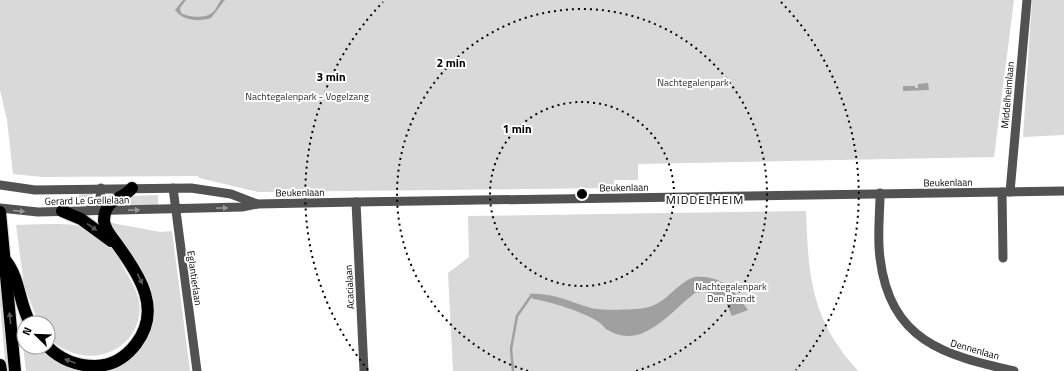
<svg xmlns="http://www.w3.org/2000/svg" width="1064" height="371" font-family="'Titillium Web',sans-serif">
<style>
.green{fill:#d9d9d9}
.water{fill:#a0a0a0}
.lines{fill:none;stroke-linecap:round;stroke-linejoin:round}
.stream{stroke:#a0a0a0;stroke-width:2.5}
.highway-casing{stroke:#dbdbdb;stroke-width:14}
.minor{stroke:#525252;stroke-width:9}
.highway{stroke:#000;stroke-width:12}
.oneway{fill:#979797}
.oneway2{fill:#595959}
.ring{fill:none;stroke:#000;stroke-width:2;stroke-dasharray:2 4}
.labels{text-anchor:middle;stroke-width:4;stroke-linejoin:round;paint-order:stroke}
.park-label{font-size:10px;fill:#303030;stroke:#fff}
.street-label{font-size:10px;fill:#000;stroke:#fff}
.quarter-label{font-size:12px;letter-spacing:1px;fill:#000;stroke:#fff}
.centre{fill:#000;stroke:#fff;stroke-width:2}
.ring-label{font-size:12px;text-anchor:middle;font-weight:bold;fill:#000;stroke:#fff;stroke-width:4;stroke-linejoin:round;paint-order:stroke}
</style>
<rect width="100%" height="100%" fill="#fff"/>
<g class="green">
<path d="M0,0H1014L994,157L638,164V180H614V188L258,192L199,178L198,176L42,177L13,174L7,120L0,90Z"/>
<path d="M1032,0H1064V135L1023,137Z"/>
<path d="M92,193L96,199L91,206H79V194Z"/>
<path d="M158,195V205L119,206L117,204L130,196Z"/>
<path d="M806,211C808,262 809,304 839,347C844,356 852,363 858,371H453L448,273L469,257L468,216Z"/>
<path d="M112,223L160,232L172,231L190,371H105C138,364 164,323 150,290C141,269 122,244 110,224Z"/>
<path d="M16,225C33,225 68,222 83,227C91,229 114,246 118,254C120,257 120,260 121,263C129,279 143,296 139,316C133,350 96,365 66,350C52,343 48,339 48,323H39L37,319L24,285Z"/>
<path d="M0,267L9,371H6L0,305Z"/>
<path d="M19,312L24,323V347H41L58,363L79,371H26Z"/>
</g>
<g class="water">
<path d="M183,0H186L180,8L181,13C188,17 204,19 212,13C216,10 217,5 221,0H225L211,18C199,22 183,21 175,10Z"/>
<path d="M928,83L929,90L903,91V86H915V88H918V84Z"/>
<path d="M694,277C722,275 733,289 748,310L732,316C730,312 728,305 724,301C717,294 705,290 695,293C679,305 665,322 647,331C634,338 619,338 606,329C603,326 601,323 597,321C583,312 549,301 533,299L529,294C552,292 570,302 591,308C601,311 638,310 649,307C667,302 676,284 694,277Z"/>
</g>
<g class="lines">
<path class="stream" d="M513,371L511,349L517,316L531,296"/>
<defs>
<g id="highway">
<path d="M62,211L81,219L111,241"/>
<path d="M0,212L15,371"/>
<path d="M6,261C20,279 19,303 30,323"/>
<path d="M48,347C60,359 77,366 95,366C112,366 126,357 136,344C162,310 140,276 119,247C114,239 105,231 104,221C104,198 124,199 132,188"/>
<path d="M0,365L1,371"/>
</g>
</defs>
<use href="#highway" class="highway-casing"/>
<g class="minor">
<path d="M0,185L35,190L191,188L231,194L257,204"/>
<path d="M173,188L197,371"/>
<path d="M1002,192L1003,258"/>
<path d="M1010,192L1027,0"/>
<path d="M880,193C880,215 877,236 880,258C890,341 944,355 1014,371"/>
<path d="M356,202L364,371"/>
<path d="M0,208L38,212L242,207L257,204L356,202L1064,191"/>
<path d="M89,210C100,206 100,200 101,188"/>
</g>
<use href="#highway" class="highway"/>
</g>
<defs><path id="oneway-solid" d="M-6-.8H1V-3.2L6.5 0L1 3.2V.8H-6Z"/></defs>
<g class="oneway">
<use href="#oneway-solid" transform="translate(222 208) rotate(-1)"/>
<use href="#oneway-solid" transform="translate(134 210) rotate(-1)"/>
<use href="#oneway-solid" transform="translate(19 211) rotate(5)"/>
</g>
<g class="oneway2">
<use href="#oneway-solid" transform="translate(92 227) rotate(35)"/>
<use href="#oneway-solid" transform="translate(140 279) rotate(64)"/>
<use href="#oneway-solid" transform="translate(10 318) rotate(-96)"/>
<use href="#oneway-solid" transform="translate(70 361) rotate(-159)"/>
</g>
<g class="ring">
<circle cx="582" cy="194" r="92"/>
<path d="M528 371A185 185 0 1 1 636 371"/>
<path d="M368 370A277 277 0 0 1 383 2M781 2A277 277 0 0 1 796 370"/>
</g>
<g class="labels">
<g class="park-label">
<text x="693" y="86">Nachtegalenpark</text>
<text x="307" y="100">Nachtegalenpark - Vogelzang</text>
<text x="731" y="290">Nachtegalenpark<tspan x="731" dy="12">Den Brandt</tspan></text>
</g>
<g class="street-label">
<text transform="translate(1007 95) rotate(-85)" y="4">Middelheimlaan</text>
<text transform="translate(948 182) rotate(-1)" y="4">Beukenlaan</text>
<text transform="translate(624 187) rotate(-1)" y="4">Beukenlaan</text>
<text transform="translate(300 192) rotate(-1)" y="4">Beukenlaan</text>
<text transform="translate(87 200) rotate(-1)" y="4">Gerard Le Grellelaan</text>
<text transform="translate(195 278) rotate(82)" y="4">Eglantierlaan</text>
<text transform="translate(349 287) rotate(-93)" y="4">Acacialaan</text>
<text transform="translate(975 349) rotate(16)" y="4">Dennenlaan</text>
</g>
<g class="quarter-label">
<text x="705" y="204">MIDDELHEIM</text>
</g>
</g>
<circle cx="582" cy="194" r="6" class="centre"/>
<g class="ring-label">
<text x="451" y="67">2 min</text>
<text x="331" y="81">3 min</text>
<text x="517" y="133">1 min</text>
</g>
<g transform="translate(36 335) rotate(293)"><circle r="19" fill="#ffffff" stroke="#999999"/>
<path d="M0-3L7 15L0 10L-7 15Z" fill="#000000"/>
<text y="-6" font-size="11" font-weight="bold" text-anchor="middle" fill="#000000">N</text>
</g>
</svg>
